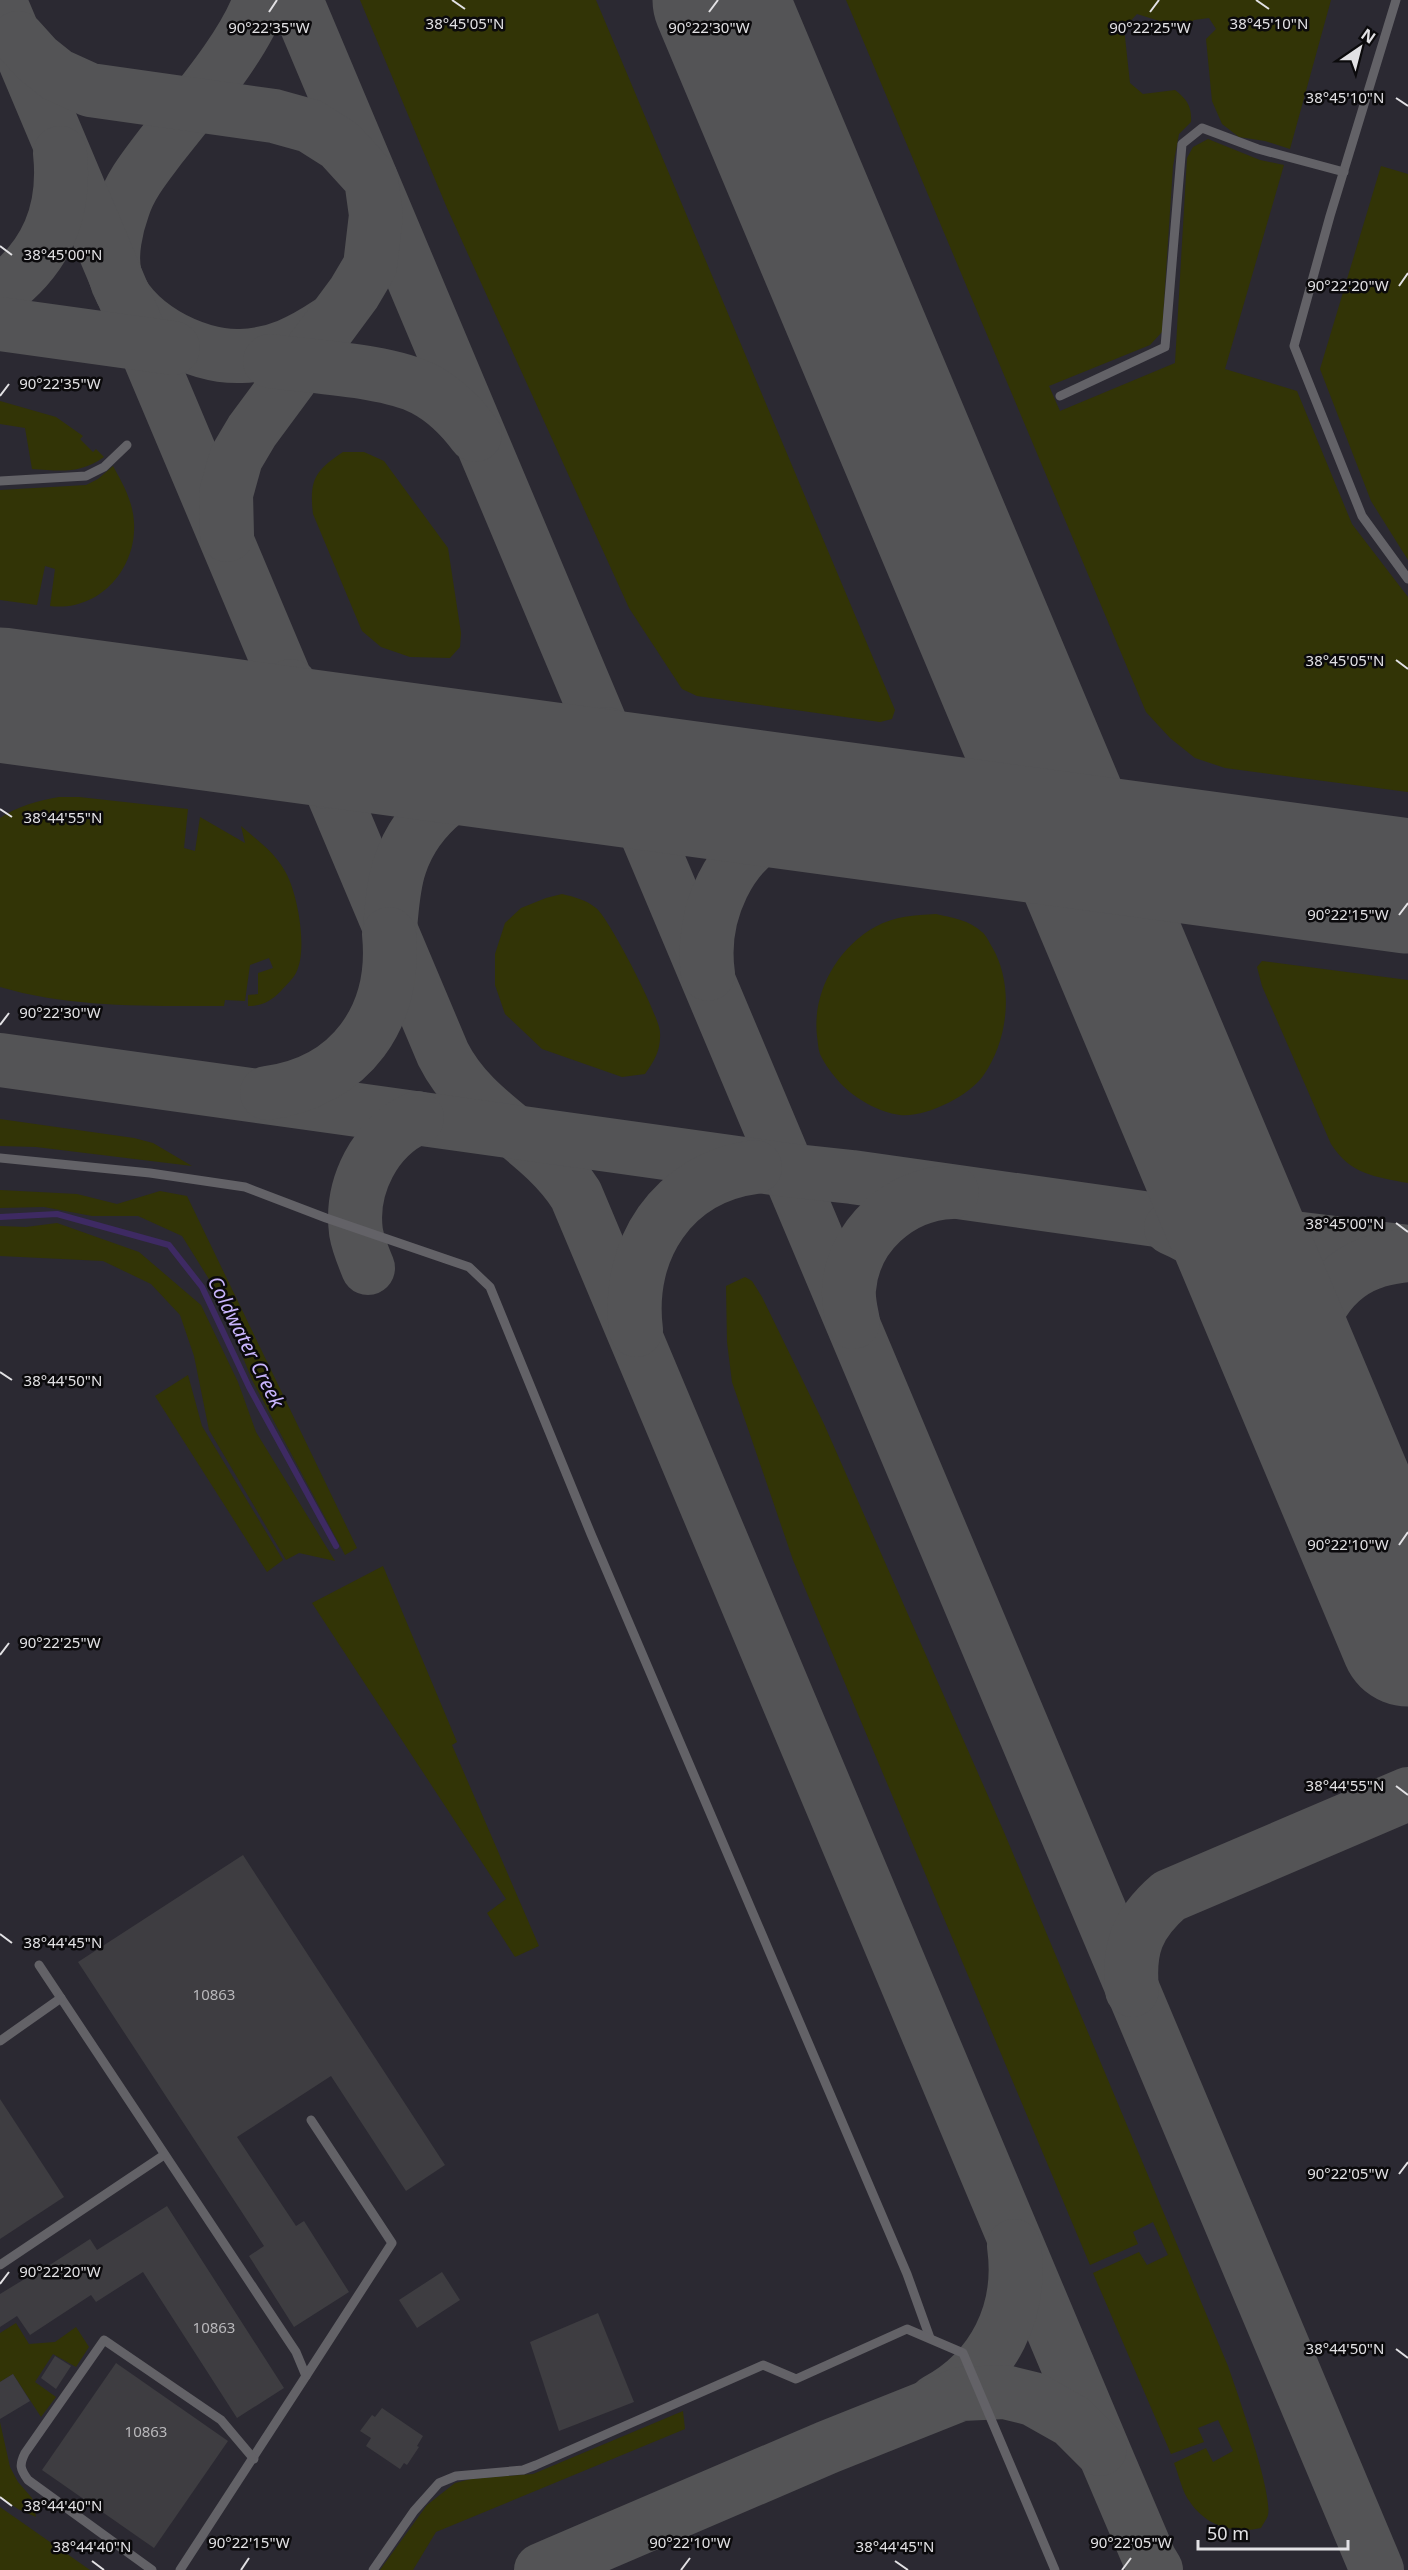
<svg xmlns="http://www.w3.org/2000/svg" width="1408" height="2570" font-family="'Noto Sans',sans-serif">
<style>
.built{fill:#2b2932}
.green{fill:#323406}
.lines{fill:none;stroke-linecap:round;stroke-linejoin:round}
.stream{stroke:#3e2a63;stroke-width:6}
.taxiway{stroke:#545456;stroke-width:54}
.runway{stroke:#545456;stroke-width:135}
.building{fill:#3e3d41}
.lane{stroke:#636267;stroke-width:9}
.ticks{fill:none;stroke:#e2e1e4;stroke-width:2}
.labels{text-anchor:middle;stroke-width:5;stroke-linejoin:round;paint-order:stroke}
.number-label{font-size:15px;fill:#b9b8bb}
.water-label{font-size:20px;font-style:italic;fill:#c9b5fd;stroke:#0b0a0c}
.ticks-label{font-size:15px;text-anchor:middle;fill:#e2e1e4;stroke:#0b0a0c;stroke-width:5;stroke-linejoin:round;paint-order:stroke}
</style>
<rect width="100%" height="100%" fill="#212124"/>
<rect class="built" x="0" y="0" width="1408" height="2570"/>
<g class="green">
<path d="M360,0H596L895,710L892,719L880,722L697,696L682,689L629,608L447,208Z"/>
<path d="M846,0H1331L1290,149L1265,141L1239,137L1222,124L1212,101L1206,39L1216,29L1209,18L1194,20L1182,28L1137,14L1124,28L1130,83L1143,94L1175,90C1187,99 1192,107 1191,122L1179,134L1173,166L1162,332L1150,345L1049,386L1060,411L1175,363L1187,158L1193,147L1208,139L1260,160L1284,165L1225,369L1297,391L1352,524L1408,597V792L1225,768L1195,758L1170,738L1146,712Z"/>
<path d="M1381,166L1408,174V560L1371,501L1320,369Z"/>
<path d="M0,401L56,417L83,436L80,439L93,452L96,449L104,457C80,474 61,471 32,469L25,428L0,424Z"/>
<path d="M343,452H364L384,461L448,548L461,633L460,647L450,658L410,657L381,647L362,631L313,514C309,479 315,471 343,452Z"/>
<path d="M113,466C123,484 133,502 134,522C137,569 99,612 50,606L55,569L45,566L37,605L0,600V490L86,485L98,479Z"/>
<path d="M59,797H79L188,809L184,848L195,851L200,817L245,843L241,826C257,840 276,853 286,873C298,895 308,950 296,973C293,979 285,986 281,991C271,1001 263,1006 248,1006V995L258,994V973L273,968L269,958L250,965L245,1001L225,1000L224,1006C150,1006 71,1008 0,987V818C18,806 37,801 59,797Z"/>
<path d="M562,894C575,897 586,900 596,908C609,918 659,1015 660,1032C661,1050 655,1060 645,1074L622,1077L542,1049L505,1014L495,985V954L505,923L521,908L546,898Z"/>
<path d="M936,914C953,918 969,920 982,932C986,935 989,942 992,947C1014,984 1009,1040 983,1076C969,1096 925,1118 900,1115C878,1112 856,1099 841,1084C833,1075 825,1065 820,1054C818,1049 818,1042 817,1036C812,993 837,948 875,927C895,916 915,915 936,914Z"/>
<path d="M1262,961L1408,980V1183C1375,1177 1350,1174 1331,1144L1262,986L1257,967Z"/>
<path d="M0,1119L134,1138L153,1143L192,1166L36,1147L0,1146Z"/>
<path d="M0,1190L77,1194L117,1204L160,1191L187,1196L357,1548L345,1555L252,1380L217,1292L182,1236L138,1216H92L44,1207L0,1208Z"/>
<path d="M57,1223L139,1252L201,1305L238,1382L256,1432L335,1561L299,1553L286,1560L209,1430L194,1356L180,1315L151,1284L103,1261L0,1256V1226L26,1227Z"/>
<path d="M745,1277L752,1281L762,1297L824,1424L1004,1832L1228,2366C1237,2392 1273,2493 1268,2515C1267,2519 1263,2524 1261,2528C1234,2534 1206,2526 1190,2502C1182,2492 1179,2475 1174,2463L1206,2448L1213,2462L1233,2451L1218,2420L1198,2428L1204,2442L1171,2454L1093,2273L1139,2252L1147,2265L1168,2255L1153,2222L1133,2232L1138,2244L1090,2265L793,1560L732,1382L727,1342L726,1286Z"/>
<path d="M188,1375L202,1426L283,1560L267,1572L155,1396Z"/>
<path d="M383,1566L457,1742L452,1745L539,1946L515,1957L487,1913L506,1899L312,1603Z"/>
<path d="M16,2323L29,2344L55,2342L76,2327L89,2347L76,2367L53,2354L35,2382L56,2397L41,2417L13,2374L0,2382V2333Z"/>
<path d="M683,2411L685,2429L436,2532L413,2570H380L427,2505L455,2483L471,2479L533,2474Z"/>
<path d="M0,2422L10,2467L18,2482L32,2498L36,2517L18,2509L0,2497Z"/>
<path d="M0,2507L90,2570H0Z"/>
</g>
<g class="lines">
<path class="stream" d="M0,1217L57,1214L169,1245L202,1287L249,1387L336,1546"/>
<g class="taxiway">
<path d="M260,0C244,47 192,106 161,146C146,166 130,185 123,208C116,227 110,255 115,275C127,323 195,358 241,356C275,355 302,341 329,323"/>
<path d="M296,0L1377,2570"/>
<path d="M0,2L443,1054C474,1116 540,1138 576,1195L1107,2459L1150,2560L1156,2570"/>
<path d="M18,38L37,59L57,75L90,90L274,116L310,126L340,145L371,179L376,215L370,266L354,293L252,431L236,458L226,494L227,535"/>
<path d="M0,292C47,257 66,211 60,153"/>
<path d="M0,324L173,348"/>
<path d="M270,361C312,367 388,370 424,389C445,400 461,416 475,435"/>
<path d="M291,686C316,723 359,737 400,748"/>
<path d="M0,712L35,706L72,705"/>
<path d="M236,726C271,737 304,751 326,782"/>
<path d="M607,734C630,768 666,780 704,789"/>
<path d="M390,928C392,908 393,885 400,865C416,816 466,774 519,772C553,770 589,776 623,778"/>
<path d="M708,974C700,916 728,847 787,824C804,818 822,814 840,807"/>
<path d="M0,1060L787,1170L852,1177L1235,1231L1408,1252"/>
<path d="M267,1093C351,1082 397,1016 389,934"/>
<path d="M1171,1228C1213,1246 1242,1274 1269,1311"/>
<path d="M368,1268C363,1256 358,1244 356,1232C350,1186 375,1137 417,1118"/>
<path d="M853,1322C851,1311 848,1300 849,1289C853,1236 899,1194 952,1192"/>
<path d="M636,1330C626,1250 672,1178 755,1167"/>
<path d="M1312,1411C1309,1401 1306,1390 1305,1379C1300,1332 1325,1280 1371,1263C1383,1258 1395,1257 1407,1255"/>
<path d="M1132,1990C1128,1948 1137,1924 1169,1896L1408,1794"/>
<path d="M936,2401C994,2370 1023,2311 1014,2246"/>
<path d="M541,2570L828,2447L961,2394L1005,2392L1033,2399L1072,2421L1100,2449"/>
</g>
<g class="runway">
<path d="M720,0L1408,1639"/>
<path d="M0,695L1408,886"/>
</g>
</g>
<g class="building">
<path d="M243,1855L445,2165L406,2191L331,2076L237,2137L296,2226L304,2221L349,2292L294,2327L249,2256L264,2246L78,1962Z"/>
<path d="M0,2099L64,2197L0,2239Z"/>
<path d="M167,2206L284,2388L237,2418L143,2272L96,2302L91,2295L30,2335L17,2316L0,2327V2294L41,2269L42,2270L90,2239L97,2250Z"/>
<path d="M442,2272L460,2300L417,2328L399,2300Z"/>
<path d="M598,2313L634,2402L559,2431L530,2342Z"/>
<path d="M55,2356L71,2366L56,2389L41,2378Z"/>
<path d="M116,2363L228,2441L154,2548L42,2470Z"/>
<path d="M13,2374L30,2401L0,2419V2382Z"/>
<path d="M382,2408L423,2436L417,2446L419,2447L407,2465L404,2463L400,2469L366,2446L371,2438L360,2431L372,2415L375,2417Z"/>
</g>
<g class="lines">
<g class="lane">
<path d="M1396,0L1330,216L1294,346L1362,516L1408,579"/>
<path d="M1060,396L1165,347L1182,144L1202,128L1258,149L1344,172"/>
<path d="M0,481L86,476L104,467L127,445"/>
<path d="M0,1158L150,1173L245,1187L326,1218L469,1267L490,1287L591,1534L907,2274L930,2338"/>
<path d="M39,1965L296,2352L306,2376L180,2570"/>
<path d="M0,2041L61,1998"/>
<path d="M0,2265L164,2155"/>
<path d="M306,2376L392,2243L311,2120"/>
<path d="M152,2570L28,2480C20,2469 19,2465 25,2453L104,2340L221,2420L254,2459"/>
<path d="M373,2570L414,2511L439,2483L456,2476L523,2470L536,2465L763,2365L796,2379L907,2329L963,2353L1055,2570"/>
</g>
</g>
<path class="ticks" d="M452,0L465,9M1256,0L1269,9M269,12L277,0M709,12L718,0M1150,12L1159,0M1396,98L1408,106M0,246L12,255M1399,286L1408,273M0,396L9,384M1396,660L1408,669M0,809L12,817M1399,915L1408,903M0,1025L9,1013M1396,1223L1408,1232M0,1372L12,1380M1399,1545L1408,1532M0,1655L9,1643M1396,1786L1408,1795M0,1934L12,1943M1399,2174L1408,2162M0,2284L9,2272M1396,2349L1408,2358M0,2497L12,2506M92,2561L104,2570M895,2561L908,2570M241,2570L249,2558M681,2570L690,2558M1122,2570L1131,2558"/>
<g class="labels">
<g class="number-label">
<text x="214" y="2000">10863</text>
<text x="214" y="2333">10863</text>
<text x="146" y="2437">10863</text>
</g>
<g class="water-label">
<text transform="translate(246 1342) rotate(63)" y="7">Coldwater Creek</text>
</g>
</g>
<g class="ticks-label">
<text x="465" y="29">38°45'05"N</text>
<text x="1269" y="29">38°45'10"N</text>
<text x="269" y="33">90°22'35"W</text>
<text x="709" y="33">90°22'30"W</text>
<text x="1150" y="33">90°22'25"W</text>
<text x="1345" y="103">38°45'10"N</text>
<text x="63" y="260">38°45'00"N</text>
<text x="1348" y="291">90°22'20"W</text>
<text x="60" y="389">90°22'35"W</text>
<text x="1345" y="666">38°45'05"N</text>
<text x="63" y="823">38°44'55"N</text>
<text x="1348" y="920">90°22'15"W</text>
<text x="60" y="1018">90°22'30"W</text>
<text x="1345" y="1229">38°45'00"N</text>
<text x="63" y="1386">38°44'50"N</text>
<text x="1348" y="1550">90°22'10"W</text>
<text x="60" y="1648">90°22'25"W</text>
<text x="1345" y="1791">38°44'55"N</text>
<text x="63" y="1948">38°44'45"N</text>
<text x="1348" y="2179">90°22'05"W</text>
<text x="60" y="2277">90°22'20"W</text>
<text x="1345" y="2354">38°44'50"N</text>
<text x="63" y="2511">38°44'40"N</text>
<text x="249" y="2548">90°22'15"W</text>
<text x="690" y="2548">90°22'10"W</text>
<text x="1131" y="2548">90°22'05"W</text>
<text x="92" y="2552">38°44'40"N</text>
<text x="895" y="2552">38°44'45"N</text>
</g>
<g transform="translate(1360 48) rotate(35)" stroke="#0b0a0c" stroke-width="4.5" paint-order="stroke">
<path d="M0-4.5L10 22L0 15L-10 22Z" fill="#e2e1e4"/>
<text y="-9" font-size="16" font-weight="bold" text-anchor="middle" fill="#e2e1e4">N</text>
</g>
<path d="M1198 2540v9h150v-9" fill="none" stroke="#e2e1e4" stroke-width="3"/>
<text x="1207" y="2540" font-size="18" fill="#e2e1e4" stroke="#0b0a0c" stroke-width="4.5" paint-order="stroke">50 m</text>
</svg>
